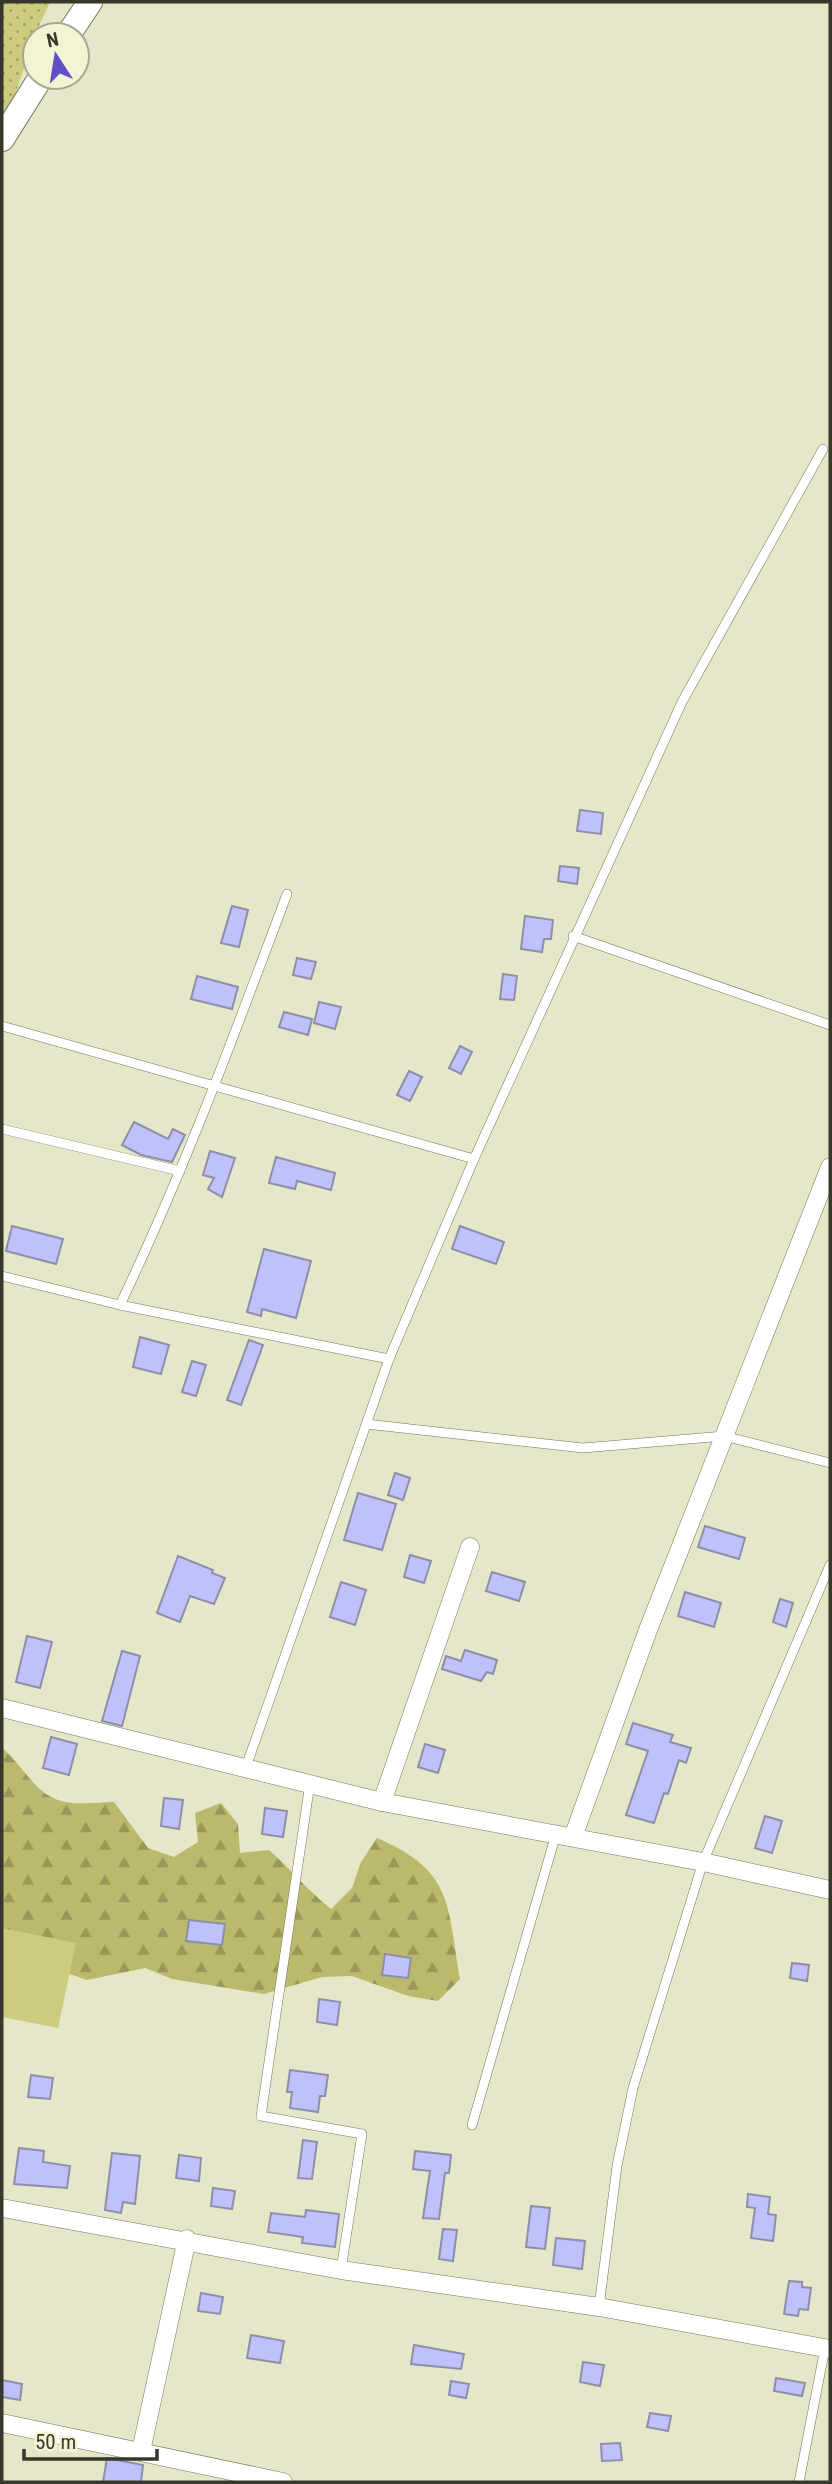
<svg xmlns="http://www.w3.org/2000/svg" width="832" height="2484" font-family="'Roboto Condensed',sans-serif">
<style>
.grass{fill:url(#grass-dots)}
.forest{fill:url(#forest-firs)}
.pitch{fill:#cdcc7e}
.building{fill:#bfc1fa;stroke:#8d8faa;stroke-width:2}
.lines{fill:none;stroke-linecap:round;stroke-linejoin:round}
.lane-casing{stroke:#75755a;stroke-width:10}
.street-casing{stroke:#75755a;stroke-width:19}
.secondary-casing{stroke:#75755a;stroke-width:26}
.lane{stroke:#fff;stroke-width:9}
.street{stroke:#fff;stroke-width:18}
.secondary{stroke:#fff;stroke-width:24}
</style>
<defs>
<pattern id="grass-dots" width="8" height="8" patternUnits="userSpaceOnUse" patternTransform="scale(1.75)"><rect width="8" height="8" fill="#cdcc7e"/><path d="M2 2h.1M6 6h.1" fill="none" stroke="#a7a667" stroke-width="1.8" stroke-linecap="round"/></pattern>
<pattern id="forest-firs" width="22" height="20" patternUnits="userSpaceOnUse" patternTransform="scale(1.75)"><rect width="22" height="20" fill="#bbba6c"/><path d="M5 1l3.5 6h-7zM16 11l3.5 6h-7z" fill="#999859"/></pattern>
</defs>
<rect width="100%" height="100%" fill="#e6e7c8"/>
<path class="grass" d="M2,2H50L35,35L2,134Z"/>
<path class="forest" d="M2,1748C21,1763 34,1792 58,1800C73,1806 98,1802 114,1802L148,1848L174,1857L198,1842L195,1813L221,1803L238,1824L240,1853L269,1850C291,1869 308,1891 331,1909L352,1888L361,1862L377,1838C454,1871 447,1905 460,1979L438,2001L408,1996L352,1976L322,1977L264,1994L172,1979L145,1968L87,1980L58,1970L2,1958Z"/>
<path class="pitch" d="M2,1928L76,1943L58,2028L2,2017Z"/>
<g class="building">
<path d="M580,810L603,813L601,834L577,831Z"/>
<path d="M560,866L579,868L577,884L558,881Z"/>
<path d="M232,906L248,910L239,947L221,943Z"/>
<path d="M525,916L553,920L551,939H544L542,952L521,949Z"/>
<path d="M297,958L316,962L311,979L293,975Z"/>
<path d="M503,974L517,976L514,1000L500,999Z"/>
<path d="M197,976L238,987L232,1009L191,999Z"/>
<path d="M319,1002L341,1007L335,1029L314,1023Z"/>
<path d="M284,1012L312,1019L308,1035L279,1027Z"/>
<path d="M460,1046L472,1052L461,1074L449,1068Z"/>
<path d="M409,1071L422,1077L410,1101L397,1095Z"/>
<path d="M134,1122L168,1139L173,1129L185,1135L172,1162L141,1155L122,1145Z"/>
<path d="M210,1151L235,1158L222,1197L208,1189L214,1178L203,1175Z"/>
<path d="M276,1157L335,1173L331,1190L297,1181L295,1189L269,1183Z"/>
<path d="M12,1226L63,1239L56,1264L6,1251Z"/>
<path d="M460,1226L504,1242L496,1264L452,1249Z"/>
<path d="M264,1249L311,1261L296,1318L262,1309L261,1316L247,1312Z"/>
<path d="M140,1337L169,1345L161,1374L133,1367Z"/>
<path d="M249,1340L263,1345L241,1405L227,1400Z"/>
<path d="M192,1361L206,1365L196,1396L182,1392Z"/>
<path d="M395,1473L410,1478L403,1500L388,1495Z"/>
<path d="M358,1493L396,1504L382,1550L344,1540Z"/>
<path d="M705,1526L745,1538L739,1559L698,1547Z"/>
<path d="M410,1555L431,1561L424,1583L404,1577Z"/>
<path d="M178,1556L213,1570L212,1573L225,1578L214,1604L190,1596L180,1622L157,1613Z"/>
<path d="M492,1572L525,1582L519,1601L486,1591Z"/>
<path d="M341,1582L366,1590L355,1625L330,1617Z"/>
<path d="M685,1592L721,1603L714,1627L678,1616Z"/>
<path d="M780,1599L793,1603L786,1627L773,1622Z"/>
<path d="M27,1636L52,1642L40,1688L16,1682Z"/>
<path d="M465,1650L497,1660L493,1674L487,1672L481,1681L442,1669L446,1656L461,1661Z"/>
<path d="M122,1651L140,1656L122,1726L102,1721Z"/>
<path d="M633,1723L673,1735L670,1742L691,1748L686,1763L679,1760L668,1794L664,1793L654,1823L626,1815L648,1751L626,1744Z"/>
<path d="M51,1737L77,1744L69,1775L43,1768Z"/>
<path d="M425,1744L445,1750L438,1773L418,1767Z"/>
<path d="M164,1798L183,1800L179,1829L161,1826Z"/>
<path d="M265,1808L287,1811L283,1837L262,1834Z"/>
<path d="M765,1816L782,1821L772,1853L755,1848Z"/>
<path d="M189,1920L225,1924L222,1945L186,1941Z"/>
<path d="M385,1954L411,1958L408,1978L382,1975Z"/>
<path d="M792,1963L809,1965L807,1981L790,1978Z"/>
<path d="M319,1999L340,2002L337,2025L317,2022Z"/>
<path d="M290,2070L328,2075L325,2096H320L318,2112L290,2108L292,2092H287Z"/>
<path d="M31,2075L53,2078L50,2099L28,2097Z"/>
<path d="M303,2140L317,2142L312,2179L298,2178Z"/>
<path d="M19,2148L44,2151L43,2162L70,2166L67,2188L14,2184Z"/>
<path d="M415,2151L451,2155L449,2173H445L439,2219L423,2218L430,2171L413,2169Z"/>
<path d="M112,2153L140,2156L135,2204L123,2202L121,2213L105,2210Z"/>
<path d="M179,2155L201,2158L199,2181L176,2178Z"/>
<path d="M213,2188L235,2191L232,2209L211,2206Z"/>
<path d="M748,2194L770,2197L768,2214L776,2215L773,2241L751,2238L755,2208L747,2207Z"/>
<path d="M531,2206L550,2208L545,2249L526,2247Z"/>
<path d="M306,2210L339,2214L335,2247L302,2243L303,2237L268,2232L271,2213L305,2217Z"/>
<path d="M443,2229L457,2230L453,2261L439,2259Z"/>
<path d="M556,2238L585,2241L582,2269L553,2265Z"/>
<path d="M789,2281L802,2282V2287L811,2288L808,2310L799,2309L798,2316L784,2314Z"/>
<path d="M201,2293L223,2297L220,2314L198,2311Z"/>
<path d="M251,2335L284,2341L280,2363L247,2358Z"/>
<path d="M414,2345L464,2354L461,2369L411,2364Z"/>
<path d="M583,2362L604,2365L600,2386L580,2382Z"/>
<path d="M776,2378L805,2383L802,2396L774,2391Z"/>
<path d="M2,2380L22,2384L20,2400L2,2397Z"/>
<path d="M451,2381L469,2384L466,2398L449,2395Z"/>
<path d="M650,2413L671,2416L668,2431L647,2427Z"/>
<path d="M620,2443L622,2460L602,2461L601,2444Z"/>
<path d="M107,2458L143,2465L141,2482H103Z"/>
</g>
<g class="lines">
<defs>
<g id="lane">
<path d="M573,936L830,1025"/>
<path d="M2,1026L474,1159"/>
<path d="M2,1129L180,1171"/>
<path d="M2,1276L120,1305L389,1359"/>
<path d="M120,1305C184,1171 235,1033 287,894"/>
<path d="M366,1424L583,1448L724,1436L830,1463"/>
<path d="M246,1767L389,1359L474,1159L682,702L823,449"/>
<path d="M310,1783L261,2116L362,2134L341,2270"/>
<path d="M472,2125L556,1834"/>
<path d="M599,2307L617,2166L633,2088L703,1862L830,1565"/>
<path d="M799,2482L825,2348"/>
</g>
<g id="street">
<path d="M2,1708L382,1802L703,1862L830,1890"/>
<path d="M382,1802L470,1547"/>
<path d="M573,1837L648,1630L830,1167"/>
<path d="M2,2208L341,2270L599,2307L830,2349"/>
<path d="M2,2423L283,2482"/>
<path d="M141,2451L187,2239"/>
</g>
<g id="secondary">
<path d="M68,35L90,2"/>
<path d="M2,139L41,77"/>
</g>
</defs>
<use href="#lane" class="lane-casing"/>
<use href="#street" class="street-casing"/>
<use href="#secondary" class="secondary-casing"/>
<use href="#lane" class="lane"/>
<use href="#street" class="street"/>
<use href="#secondary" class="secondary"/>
</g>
<rect width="832" height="2484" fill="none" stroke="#37372b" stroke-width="7"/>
<g transform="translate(56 56) rotate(348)"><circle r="33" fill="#f4f4d5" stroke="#a8a891" stroke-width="2"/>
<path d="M0-5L12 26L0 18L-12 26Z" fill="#5d50c8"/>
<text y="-10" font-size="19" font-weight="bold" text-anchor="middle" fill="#37372b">N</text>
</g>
<path d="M24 2449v10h133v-10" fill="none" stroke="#37372b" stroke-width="3.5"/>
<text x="35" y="2449" font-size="21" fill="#37372b" stroke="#f4f4d5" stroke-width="5" paint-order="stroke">50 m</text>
</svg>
